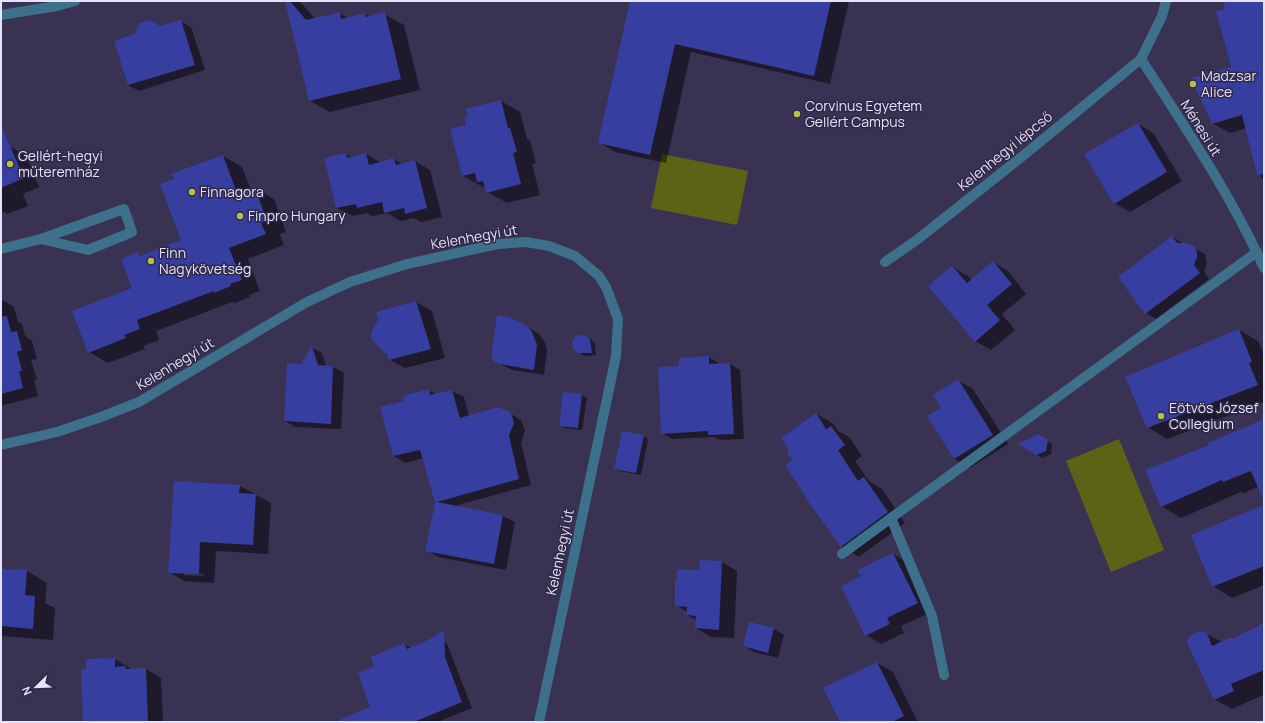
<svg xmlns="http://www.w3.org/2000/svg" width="1265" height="723" font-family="Manrope,sans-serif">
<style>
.green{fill:#5d6314}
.shadow{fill:#0007;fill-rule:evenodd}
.building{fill:#363e9f}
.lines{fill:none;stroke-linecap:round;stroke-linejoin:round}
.lane{stroke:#3c708b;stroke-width:10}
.street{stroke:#3c708b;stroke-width:10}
.poi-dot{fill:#b7c148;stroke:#2f2847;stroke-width:1.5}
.labels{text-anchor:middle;stroke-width:3;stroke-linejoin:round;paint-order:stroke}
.poi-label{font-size:14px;fill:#e6e2f7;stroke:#2f2847;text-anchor:start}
.street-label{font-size:14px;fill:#e6e2f7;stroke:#2f2847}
</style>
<rect width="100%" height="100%" fill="#393252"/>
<g class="green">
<path d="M662,154L748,171L737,225L651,208Z"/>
<path d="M1119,439L1164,550L1111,572L1066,461Z"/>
</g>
<g class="shadow">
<path d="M286,1H297L303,5L315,19L339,13L348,18L365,14L370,17L384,14L404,25L420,90L330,112L310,101Z"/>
<path d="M631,1H849L830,84L691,52L666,163L615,152L599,142Z"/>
<path d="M1224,1H1264V180L1261,178L1247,128L1230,133L1212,123L1232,68L1226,9Z"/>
<path d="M180,21L191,27L205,70L139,91L128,85L160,27Z"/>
<path d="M501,101L520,112L527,139L530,140L536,163L532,164L540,195L507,203L487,192L486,186L483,187L463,176L467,125Z"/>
<path d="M1138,124L1153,133L1182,181L1130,212L1114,203Z"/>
<path d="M1,141L26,156L39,187L23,194L28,206L7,214L1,211Z"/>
<path d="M346,154L352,158L366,154L381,163L394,159L402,164L415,161L430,170L442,217L421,222L414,218L401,221L387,213L373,216L367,213L353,216L337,208Z"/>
<path d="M223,156L242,167L251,190L255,188L274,199L286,232L280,234L284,245L248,259L260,291L249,295L250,297L235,303L232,302L156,331L159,340L143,346L145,349L108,363L89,352L133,288L138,254L142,256L182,241L175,180Z"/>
<path d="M1172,237L1183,243L1187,244L1205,254L1207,263L1204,271L1209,279L1156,319L1146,313Z"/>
<path d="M993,262L1008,271L1026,294L1002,314L1015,330L991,350L975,341L952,267L968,276L971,280Z"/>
<path d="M1,299L14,307L18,322L22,324L25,336L32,341L37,359L31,360L37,379L34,380L38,396L1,406Z"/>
<path d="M416,302L432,311L445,358L405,368L390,360L389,355L386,354L379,320Z"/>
<path d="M527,327L538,333L543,339L546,345L547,351L544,375L512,370L495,361Z"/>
<path d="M1239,330L1258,341L1264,354V402L1167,439L1148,427Z"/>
<path d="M586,337L592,340L595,344L596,355L584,356L579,352Z"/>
<path d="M312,348L322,353L326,366L333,367L344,373L341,429L295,427L285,421L302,365Z"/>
<path d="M708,357L719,363V365L730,364L740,370L744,439L720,440L714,437L672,439L662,433L680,367Z"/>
<path d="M958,380L973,389L1008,444L970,468L955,459L928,416L942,408Z"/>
<path d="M428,390L435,394L452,391L464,397L469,416L509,413L521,420L525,430L521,443L531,485L455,506L503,516L515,522L506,570L438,557L427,550L436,503L423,458L405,463L394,456L405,402Z"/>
<path d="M582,395L587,398L582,430L565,428L560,425Z"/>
<path d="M817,414L834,424L838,431L849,437L862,456L855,461L869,481L882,489L905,523L859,557L841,546L794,460L791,451L782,438Z"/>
<path d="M1264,420V500L1258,487L1244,493L1241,492L1181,518L1161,506Z"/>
<path d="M643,436L648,439L641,475L620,471L615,468Z"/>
<path d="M1044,438L1052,444L1051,454L1042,458L1020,444Z"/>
<path d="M240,486L271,503L268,554L216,551L214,583L184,581L169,572ZM184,573L204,574L203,576L184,575Z"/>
<path d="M1264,506V585L1232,598L1213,586Z"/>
<path d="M893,554L909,563L932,612L901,626L904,633L881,644L866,635L863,576Z"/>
<path d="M722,562L737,571L734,638L711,637L696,628V620L687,615V612L676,605L700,571Z"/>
<path d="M1,570L27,571L47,583L45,603L55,608L53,640L1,636Z"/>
<path d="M1264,624V698L1263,695L1232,709L1214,699L1207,634L1222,642L1233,640Z"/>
<path d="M774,629L784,635L778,658L754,652L744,646Z"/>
<path d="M437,638L447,644L472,708L438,722H363L372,708L376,666L404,644L411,648Z"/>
<path d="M114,659L130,668V670L146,669L161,678L163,722H84L87,670Z"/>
<path d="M877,663L893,672L918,722H841Z"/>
</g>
<g class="building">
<path d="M285,1H290L306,20L340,12L341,19L365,13L366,17L385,12L401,79L309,101Z"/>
<path d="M630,1H831L814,76L675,44L650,155L598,143Z"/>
<path d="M1223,1H1264V174L1257,175L1242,115L1212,124L1191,78L1231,67L1216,11L1225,9Z"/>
<path d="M150,20L160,26L181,20L195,65L128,85L114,41L135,34L139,23Z"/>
<path d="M501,100L508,128H510L517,152L513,153L521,184L486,193L483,181L477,182L475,173L462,176L450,129L466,125L464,117L468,116L466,109Z"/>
<path d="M1138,123L1167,172L1114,204L1084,154Z"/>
<path d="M1,125L24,178L1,188Z"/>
<path d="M346,153L347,158L366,153L369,165L394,158L396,165L415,160L427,208L405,214L404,208L384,213L382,202L357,208L356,204L336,208L324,158Z"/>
<path d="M223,155L237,193L255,187L267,221L261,223L266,234L229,248L242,280L230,284L231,286L214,293V291L137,320L140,329L124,335L126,338L88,353L72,311L132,288L121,259L138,252L140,256L181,240L160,184L174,179L171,174Z"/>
<path d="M1172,236L1177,243H1188L1195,247L1197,252V257L1194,265L1200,273L1145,314L1118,277Z"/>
<path d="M993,261L1012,284L987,305L1000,320L975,342L928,286L952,266L967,283Z"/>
<path d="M416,301L431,349L389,360L387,354H386L372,340L371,335L372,330L378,320L376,312Z"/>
<path d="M497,315L511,318L527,326L532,332L537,345L534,370L500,364L495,362L491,357Z"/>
<path d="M7,316L11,332L17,331L22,350L17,352L22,371H19L23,388L1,394V317Z"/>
<path d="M1239,329L1252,362L1249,363L1258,385L1147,428L1125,377Z"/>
<path d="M581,335L587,336L590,340L592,353H578L573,349L572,342L575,336Z"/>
<path d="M312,346L318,365L333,366L331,424L284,421L287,363L301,364Z"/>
<path d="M709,356V364L730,363L734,434L708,435V431L661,434L658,367L679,366V358Z"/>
<path d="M958,379L993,435L954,459L927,416L941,408L933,395Z"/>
<path d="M429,389L430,395L452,390L460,418L498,407L510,412L512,416L514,423L509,436L519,479L437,502L503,515L494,564L425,551L435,503L420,450L393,456L380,407L404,401L403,396Z"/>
<path d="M563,392L582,394L578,428L559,426Z"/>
<path d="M816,413L826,429L831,426L845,445L838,450L858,481L864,477L888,512L841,547L805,497H806L785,465L792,460L787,452L789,450L781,438Z"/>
<path d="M1264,419V502L1251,471L1223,482L1222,480L1161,507L1145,470L1209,445L1208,443Z"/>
<path d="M622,431L644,435L636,473L614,469Z"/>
<path d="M1038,434L1048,440L1046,451L1036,455L1018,444Z"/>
<path d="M174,481L240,485L239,493L256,494L253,545L200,542L199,574L168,573Z"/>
<path d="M1264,505V566L1212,587L1191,535Z"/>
<path d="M893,553L918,603L887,618L890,624L865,636L841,586L861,576L857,570Z"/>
<path d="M700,560L722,561L719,630L695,628L696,616L686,615L687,607L675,606V581H677V569L699,570Z"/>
<path d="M1,569L27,570L25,595L35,596L33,629L1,626Z"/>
<path d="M749,622L774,628L768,653L743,646Z"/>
<path d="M1264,623V670L1231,684L1234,691L1214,700L1187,643L1189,636L1200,631L1207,633L1212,646L1231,637L1232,639Z"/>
<path d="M444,630L445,657L462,702L414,722H335L370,707L358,673L374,666L371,657L404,643L407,649L428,640Z"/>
<path d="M115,658V667L125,666L126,669L146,668L148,722H83L81,669H86V659Z"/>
<path d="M877,662L904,716L892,722H840L823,688Z"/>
</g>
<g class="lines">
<g class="lane">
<path d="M1,249L41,239L124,209L132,232L88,250L41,239"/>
<path d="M842,554L891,518"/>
<path d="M944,675L932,616L891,518L1257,252"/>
</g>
<g class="street">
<path d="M1,15L57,6L75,1"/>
<path d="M1141,59C1185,127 1231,195 1264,268"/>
<path d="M885,262L918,239L1019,159L1141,59L1162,16L1166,1"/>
<path d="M1,445L57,432L101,417L139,402L307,302L350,282L407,264L498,244L526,242L549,246L575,256L599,276L606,287L618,319L616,356L539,722"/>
</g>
</g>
<g class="poi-dot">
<circle cx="1193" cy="84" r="4"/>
<circle cx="797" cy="114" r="4"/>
<circle cx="10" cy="164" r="4"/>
<circle cx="192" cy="192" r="4"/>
<circle cx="240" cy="216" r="4"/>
<circle cx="151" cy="261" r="4"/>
<circle cx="1161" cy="416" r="4"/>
</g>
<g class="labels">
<g class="poi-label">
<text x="1201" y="81">Madzsar<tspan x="1201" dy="16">Alice</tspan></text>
<text x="805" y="111">Corvinus Egyetem<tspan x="805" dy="16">Gellért Campus</tspan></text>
<text x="18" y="161">Gellért-hegyi<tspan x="18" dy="16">műteremház</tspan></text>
<text x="200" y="197">Finnagora</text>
<text x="248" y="221">Finpro Hungary</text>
<text x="159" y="258">Finn<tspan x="159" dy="16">Nagykövetség</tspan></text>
<text x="1169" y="413">Eötvös József<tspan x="1169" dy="16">Collegium</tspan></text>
</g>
<g class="street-label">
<text transform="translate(1201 128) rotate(58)" y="5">Ménesi út</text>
<text transform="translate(1005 151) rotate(-39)" y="5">Kelenhegyi lépcső</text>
<text transform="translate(474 237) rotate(-10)" y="5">Kelenhegyi út</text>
<text transform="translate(175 364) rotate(-31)" y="5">Kelenhegyi út</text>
<text transform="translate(560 552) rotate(-78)" y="5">Kelenhegyi út</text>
</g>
</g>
<rect width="1265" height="723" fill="none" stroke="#e6e2f7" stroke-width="4"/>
<g transform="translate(36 687) rotate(247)" stroke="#2f2847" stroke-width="3" paint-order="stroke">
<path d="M0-3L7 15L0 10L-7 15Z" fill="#e6e2f7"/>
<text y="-6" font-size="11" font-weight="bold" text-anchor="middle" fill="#e6e2f7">N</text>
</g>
</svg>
